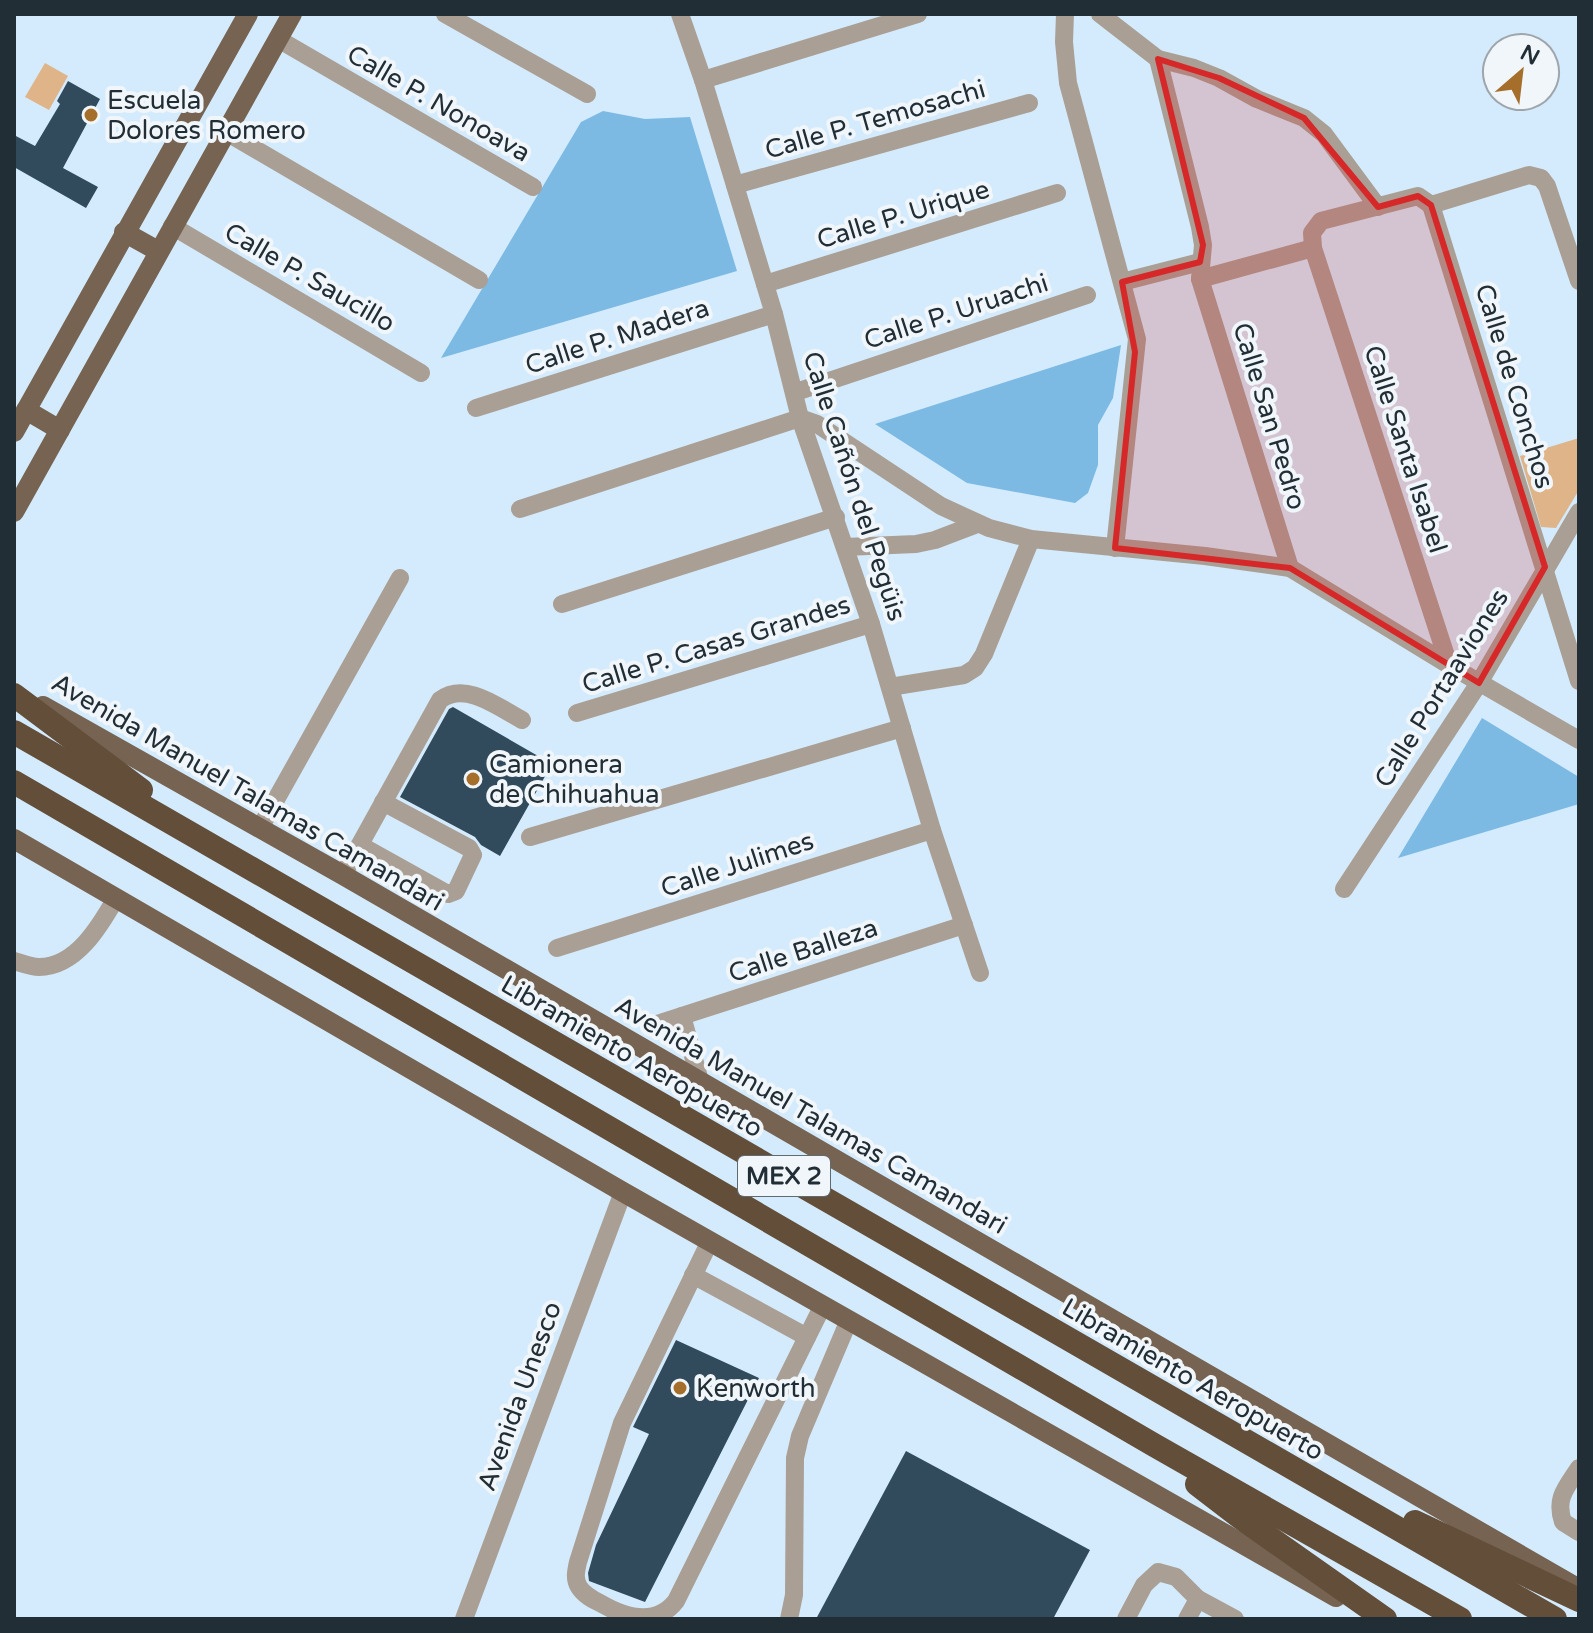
<svg xmlns="http://www.w3.org/2000/svg" width="1593" height="1633" font-family="'Varela Round',sans-serif">
<style>
.green{fill:#dfb489}
.water{fill:#7cbae4}
.building{fill:#314a5c}
.lines{fill:none;stroke-linecap:round;stroke-linejoin:round}
.minor{stroke:#aa9f95;stroke-width:18}
.major{stroke:#766351;stroke-width:20}
.highway{stroke:#634e39;stroke-width:24}
.marked{fill:#d62828;fill-opacity:0.2;stroke:#d62828;stroke-width:6;stroke-linejoin:round}
.poi-dot{fill:#a66e2b;stroke:#f0f6fa;stroke-width:3}
.labels{text-anchor:middle;stroke-width:8;stroke-linejoin:round;paint-order:stroke}
.shield{fill:#f0f6fa;stroke:#606a71;stroke-width:2}
.shield-label{font-size:24px;font-weight:bold;fill:#222e36}
.poi-label{font-size:26px;fill:#222e36;stroke:#f0f6fa;text-anchor:start}
.street-label{font-size:26px;fill:#222e36;stroke:#f0f6fa}
</style>
<rect width="100%" height="100%" fill="#d4ebfd"/>
<g class="green">
<path d="M45,63L68,76L49,110L25,97Z"/>
<path d="M1579,438V490L1556,528L1541,527L1520,456Z"/>
</g>
<g class="water">
<path d="M603,111L645,119L690,117L737,271L441,358L581,122Z"/>
<path d="M1121,345L1113,398L1098,425V465L1088,493L1075,503L967,483L875,424Z"/>
<path d="M1482,718L1579,777V804L1398,858Z"/>
</g>
<g class="building">
<path d="M68,81L100,99L63,168L98,187L86,208L14,167V135L35,146L60,104L57,101Z"/>
<path d="M453,707L552,764L500,856L481,845L475,837L400,797L449,709Z"/>
<path d="M676,1340L759,1378L645,1602L589,1581L588,1573L596,1545L649,1434L633,1427Z"/>
<path d="M906,1451L1090,1550L1053,1619H816Z"/>
</g>
<g class="lines">
<g class="minor">
<path d="M445,14L587,94"/>
<path d="M680,14L703,80L774,314L800,418L871,624L932,830L980,973"/>
<path d="M1065,14L1064,42L1068,83L1137,339L1115,548"/>
<path d="M1100,14L1158,59L1194,68L1219,78L1257,99L1304,118L1324,134L1378,207"/>
<path d="M278,39L533,187"/>
<path d="M1158,59L1200,227L1203,245L1200,279L1290,568"/>
<path d="M703,80L918,14"/>
<path d="M226,132L479,280"/>
<path d="M735,185L1029,103"/>
<path d="M1431,205L1418,196L1321,221L1312,233L1313,248L1449,665"/>
<path d="M1431,205L1579,681"/>
<path d="M1431,205L1529,175L1541,178L1547,186L1579,281"/>
<path d="M172,226L421,373"/>
<path d="M1200,279L1313,248"/>
<path d="M1122,282L1200,262"/>
<path d="M765,284L1057,193"/>
<path d="M796,392L1087,295"/>
<path d="M476,408L774,314"/>
<path d="M520,509L800,418L817,424L941,506L989,528L1031,539L1205,556L1290,568L1449,665L1579,740"/>
<path d="M845,547L916,544L935,540L977,524"/>
<path d="M562,604L836,517"/>
<path d="M890,687L964,675L975,668L984,654L1031,539"/>
<path d="M577,713L871,624"/>
<path d="M260,828L400,578"/>
<path d="M530,837L902,728"/>
<path d="M360,845L448,894L456,891L473,855L469,848L383,802"/>
<path d="M343,875L440,700C466,681 498,707 522,720"/>
<path d="M1344,889L1479,683L1579,512"/>
<path d="M557,948L932,830"/>
<path d="M14,961C21,963 31,967 39,967C76,967 100,926 116,898"/>
<path d="M682,1016L700,1081"/>
<path d="M657,1024L964,925"/>
<path d="M710,1241L622,1423L578,1562C576,1571 574,1579 579,1587C584,1595 592,1599 600,1603C624,1617 656,1627 676,1601L823,1305"/>
<path d="M693,1275L807,1337"/>
<path d="M1579,1468C1566,1488 1555,1498 1563,1522L1579,1532"/>
<path d="M464,1619L623,1192"/>
<path d="M789,1619L794,1595L795,1458L800,1436L849,1320"/>
<path d="M1126,1619L1144,1585L1158,1572L1176,1577L1198,1599L1235,1619"/>
<path d="M1187,1619L1198,1599"/>
</g>
<g class="major">
<path d="M124,232L158,251"/>
<path d="M26,410L60,430"/>
<path d="M14,432L248,14"/>
<path d="M14,512L292,14"/>
<path d="M43,706L343,875L1579,1589"/>
<path d="M14,839L623,1192L1336,1597"/>
</g>
<g class="highway">
<path d="M14,695L141,790"/>
<path d="M14,732L1555,1619"/>
<path d="M14,782L1154,1445L1460,1619"/>
<path d="M1197,1484L1240,1517L1385,1619"/>
<path d="M1415,1522L1579,1600"/>
</g>
</g>
<path class="marked" d="M1158,59L1219,78L1304,118L1378,207L1418,196L1431,205L1545,567L1479,683L1290,568L1115,548L1135,352L1122,282L1200,262L1203,245Z"/>
<g class="poi-dot">
<circle cx="91" cy="115" r="8"/>
<circle cx="473" cy="779" r="8"/>
<circle cx="680" cy="1388" r="8"/>
</g>
<g class="labels">
<rect class="shield" x="738" y="1156" width="92" height="40" rx="6"/>
<g class="shield-label">
<text x="784" y="1184">MEX 2</text>
</g>
<g class="poi-label">
<text x="107" y="109">Escuela<tspan x="107" dy="30">Dolores Romero</tspan></text>
<text x="489" y="773">Camionera<tspan x="489" dy="30">de Chihuahua</tspan></text>
<text x="696" y="1397">Kenworth</text>
</g>
<g class="street-label">
<text transform="translate(439 103) rotate(30)" y="9">Calle P. Nonoava</text>
<text transform="translate(875 119) rotate(-16)" y="9">Calle P. Temosachi</text>
<text transform="translate(903 214) rotate(-17)" y="9">Calle P. Urique</text>
<text transform="translate(310 277) rotate(30)" y="9">Calle P. Saucillo</text>
<text transform="translate(956 311) rotate(-18)" y="9">Calle P. Uruachi</text>
<text transform="translate(617 336) rotate(-18)" y="9">Calle P. Madera</text>
<text transform="translate(1515 386) rotate(73)" y="9">Calle de Conchos</text>
<text transform="translate(1270 416) rotate(73)" y="9">Calle San Pedro</text>
<text transform="translate(1406 449) rotate(72)" y="9">Calle Santa Isabel</text>
<text transform="translate(855 486) rotate(72)" y="9">Calle Cañón del Pegüis</text>
<text transform="translate(716 644) rotate(-17)" y="9">Calle P. Casas Grandes</text>
<text transform="translate(1441 688) rotate(-58)" y="9">Calle Portaaviones</text>
<text transform="translate(248 792) rotate(30)" y="9">Avenida Manuel Talamas Camandari</text>
<text transform="translate(737 864) rotate(-18)" y="9">Calle Julimes</text>
<text transform="translate(803 950) rotate(-18)" y="9">Calle Balleza</text>
<text transform="translate(632 1056) rotate(30)" y="9">Libramiento Aeropuerto</text>
<text transform="translate(811 1115) rotate(30)" y="9">Avenida Manuel Talamas Camandari</text>
<text transform="translate(1193 1379) rotate(30)" y="9">Libramiento Aeropuerto</text>
<text transform="translate(519 1396) rotate(-70)" y="9">Avenida Unesco</text>
</g>
</g>
<rect width="1593" height="1633" fill="none" stroke="#222e36" stroke-width="32"/>
<g transform="translate(1521 72) rotate(28)"><circle r="38" fill="#f0f6fa" stroke="#9ea6ac" stroke-width="2"/>
<path d="M0-6L14 30L0 20L-14 30Z" fill="#a66e2b"/>
<text y="-12" font-size="22" font-weight="bold" text-anchor="middle" fill="#222e36">N</text>
</g>
</svg>
